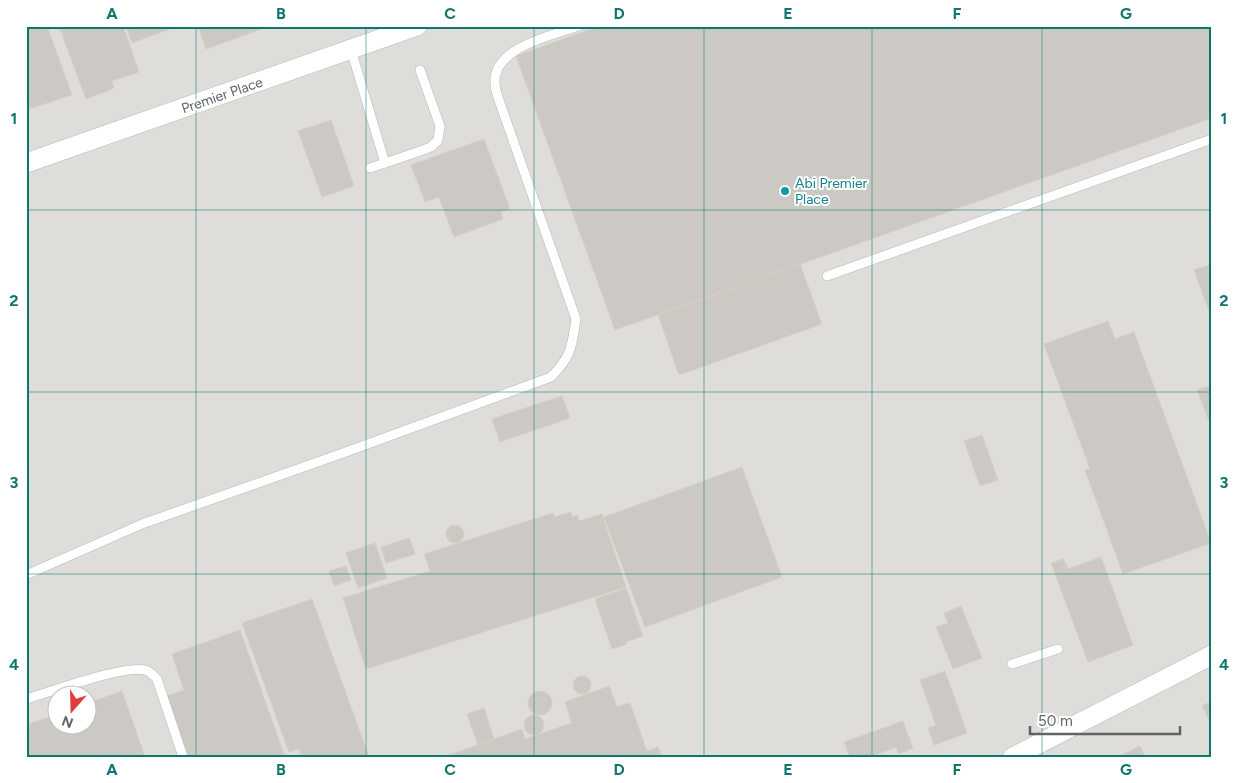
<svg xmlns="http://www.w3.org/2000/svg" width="1238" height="783" font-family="Figtree,sans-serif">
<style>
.industrial{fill:#dfddda;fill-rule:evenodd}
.building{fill:#ccc9c4;stroke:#d5cfc6}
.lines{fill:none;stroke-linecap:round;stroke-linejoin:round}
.lane-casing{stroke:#b5b8bb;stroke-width:10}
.street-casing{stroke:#b5b8bb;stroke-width:20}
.lane{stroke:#fff;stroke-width:9}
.street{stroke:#fff;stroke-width:19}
.grid{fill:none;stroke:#0f766e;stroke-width:1;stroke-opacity:0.55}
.culture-dot{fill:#0f9aa8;stroke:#fff;stroke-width:2}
.labels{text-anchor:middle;stroke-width:4;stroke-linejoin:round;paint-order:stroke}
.street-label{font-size:14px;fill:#5f6367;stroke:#fff}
.culture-label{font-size:14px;fill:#0d838f;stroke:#fff;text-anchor:start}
.neatline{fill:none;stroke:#0f766e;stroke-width:2}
.grid-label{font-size:16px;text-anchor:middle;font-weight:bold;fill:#0f766e}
</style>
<rect width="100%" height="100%" fill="#f0eee8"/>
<path class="industrial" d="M26,26H1212V757H26ZM58,696H88V726H58Z"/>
<g class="building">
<path d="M26,26H47L72,95L26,110Z"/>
<path d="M59,26H123L139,72L112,81L114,88L86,99Z"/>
<path d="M126,26H178L132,43Z"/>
<path d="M198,26H267V27L206,49Z"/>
<path d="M600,26H1212V118L615,330L516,56Z"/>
<path d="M331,120L354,186L322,197L298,131Z"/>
<path d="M484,139L510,209L501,212L503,219L454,237L439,197L425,202L411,165Z"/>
<path d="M800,264L822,324L679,375L658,315Z"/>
<path d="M1212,264V319L1194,270Z"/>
<path d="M1108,321L1115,339L1134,332L1211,543L1123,574L1085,470L1090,469L1044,344Z"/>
<path d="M1212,385V429L1197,390Z"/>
<path d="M562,396L570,418L500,442L492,419Z"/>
<path d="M982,435L998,480L980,486L964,441Z"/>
<path d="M742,467L782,577L645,627L604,517Z"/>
<path d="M571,512L572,517L577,515L579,521L602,514L626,587L366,669L343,598L430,571L424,554L553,513L555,517Z"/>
<circle cx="455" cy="534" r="9"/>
<path d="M409,538L415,554L386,563L381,547Z"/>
<path d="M375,543L387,578L358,588L346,553Z"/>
<path d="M1101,557L1133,645L1088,662L1051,563L1063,559L1068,569Z"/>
<path d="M346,566L351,580L334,586L329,571Z"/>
<path d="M626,588L643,636L626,642L627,644L612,649L595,599Z"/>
<path d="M312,599L369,757H302L299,749L289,752L242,623Z"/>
<path d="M961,606L982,658L953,669L936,627L948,623L944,613Z"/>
<path d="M240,630L285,757H188L167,696L184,690L172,654Z"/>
<path d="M945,671L967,733L934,745L928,728L936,725L920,680Z"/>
<circle cx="582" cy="685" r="9"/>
<path d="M609,686L617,707L630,703L647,751L658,747L662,757H444L522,729L525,739L572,723L565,702Z"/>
<circle cx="540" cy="703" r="12"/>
<path d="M122,691L145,757H26V725L58,714V726H88V703Z"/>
<path d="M1212,701V725L1202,706Z"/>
<path d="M484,708L494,739L478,745L467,714Z"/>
<circle cx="534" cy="725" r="10"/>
<path d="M903,721L913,748L899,754L896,747L870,757H850L844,742Z"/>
<path d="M1140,746L1145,757H1118Z"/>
</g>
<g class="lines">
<defs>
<g id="lane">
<path d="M351,50L385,163L423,150L431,147L438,140L440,126L420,70"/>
<path d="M370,168L385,163"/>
<path d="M827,276L1212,139"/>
<path d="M26,575L142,524L343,453L551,377C571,357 572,347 576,319L501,106C499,99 495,91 495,83C493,47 552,36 578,26"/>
<path d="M1012,664L1058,649"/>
<path d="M26,699C51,692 123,665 145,670C150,671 154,676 157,679L183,757"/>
</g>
<g id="street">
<path d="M26,163L417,26"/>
<path d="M1013,757L1212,655"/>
</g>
</defs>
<use href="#lane" class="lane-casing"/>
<use href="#street" class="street-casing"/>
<use href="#lane" class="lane"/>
<use href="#street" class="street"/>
</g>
<path class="grid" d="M196,26V757M366,26V757M534,26V757M704,26V757M872,26V757M1042,26V757M26,210H1212M26,392H1212M26,574H1212"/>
<circle class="culture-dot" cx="785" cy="191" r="5"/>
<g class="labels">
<g class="street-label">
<text transform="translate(222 95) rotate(-19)" y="5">Premier Place</text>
</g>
<g class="culture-label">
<text x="795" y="188">Abi Premier<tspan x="795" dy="16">Place</tspan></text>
</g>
</g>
<rect width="1238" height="783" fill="none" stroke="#ffffff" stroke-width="55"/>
<g transform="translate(72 710) rotate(200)"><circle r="24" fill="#ffffff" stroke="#bfc1c2"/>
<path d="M0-4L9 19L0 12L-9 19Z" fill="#e13c3c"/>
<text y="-8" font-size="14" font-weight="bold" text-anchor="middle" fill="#5f6367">N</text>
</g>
<path d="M1030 726v8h150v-8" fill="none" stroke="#5f6367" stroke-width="2.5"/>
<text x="1038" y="726" font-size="15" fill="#5f6367" stroke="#ffffff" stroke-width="4" paint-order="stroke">50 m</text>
<rect x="28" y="28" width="1182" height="728" class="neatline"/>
<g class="grid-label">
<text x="112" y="19">A</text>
<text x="281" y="19">B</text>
<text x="450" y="19">C</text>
<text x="619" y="19">D</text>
<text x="788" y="19">E</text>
<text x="957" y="19">F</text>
<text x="1126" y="19">G</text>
<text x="14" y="124">1</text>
<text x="1224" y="124">1</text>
<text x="14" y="306">2</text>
<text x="1224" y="306">2</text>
<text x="14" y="488">3</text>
<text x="1224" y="488">3</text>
<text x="14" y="670">4</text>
<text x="1224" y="670">4</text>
<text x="112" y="775">A</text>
<text x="281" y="775">B</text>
<text x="450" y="775">C</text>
<text x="619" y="775">D</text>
<text x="788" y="775">E</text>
<text x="957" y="775">F</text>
<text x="1126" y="775">G</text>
</g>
</svg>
